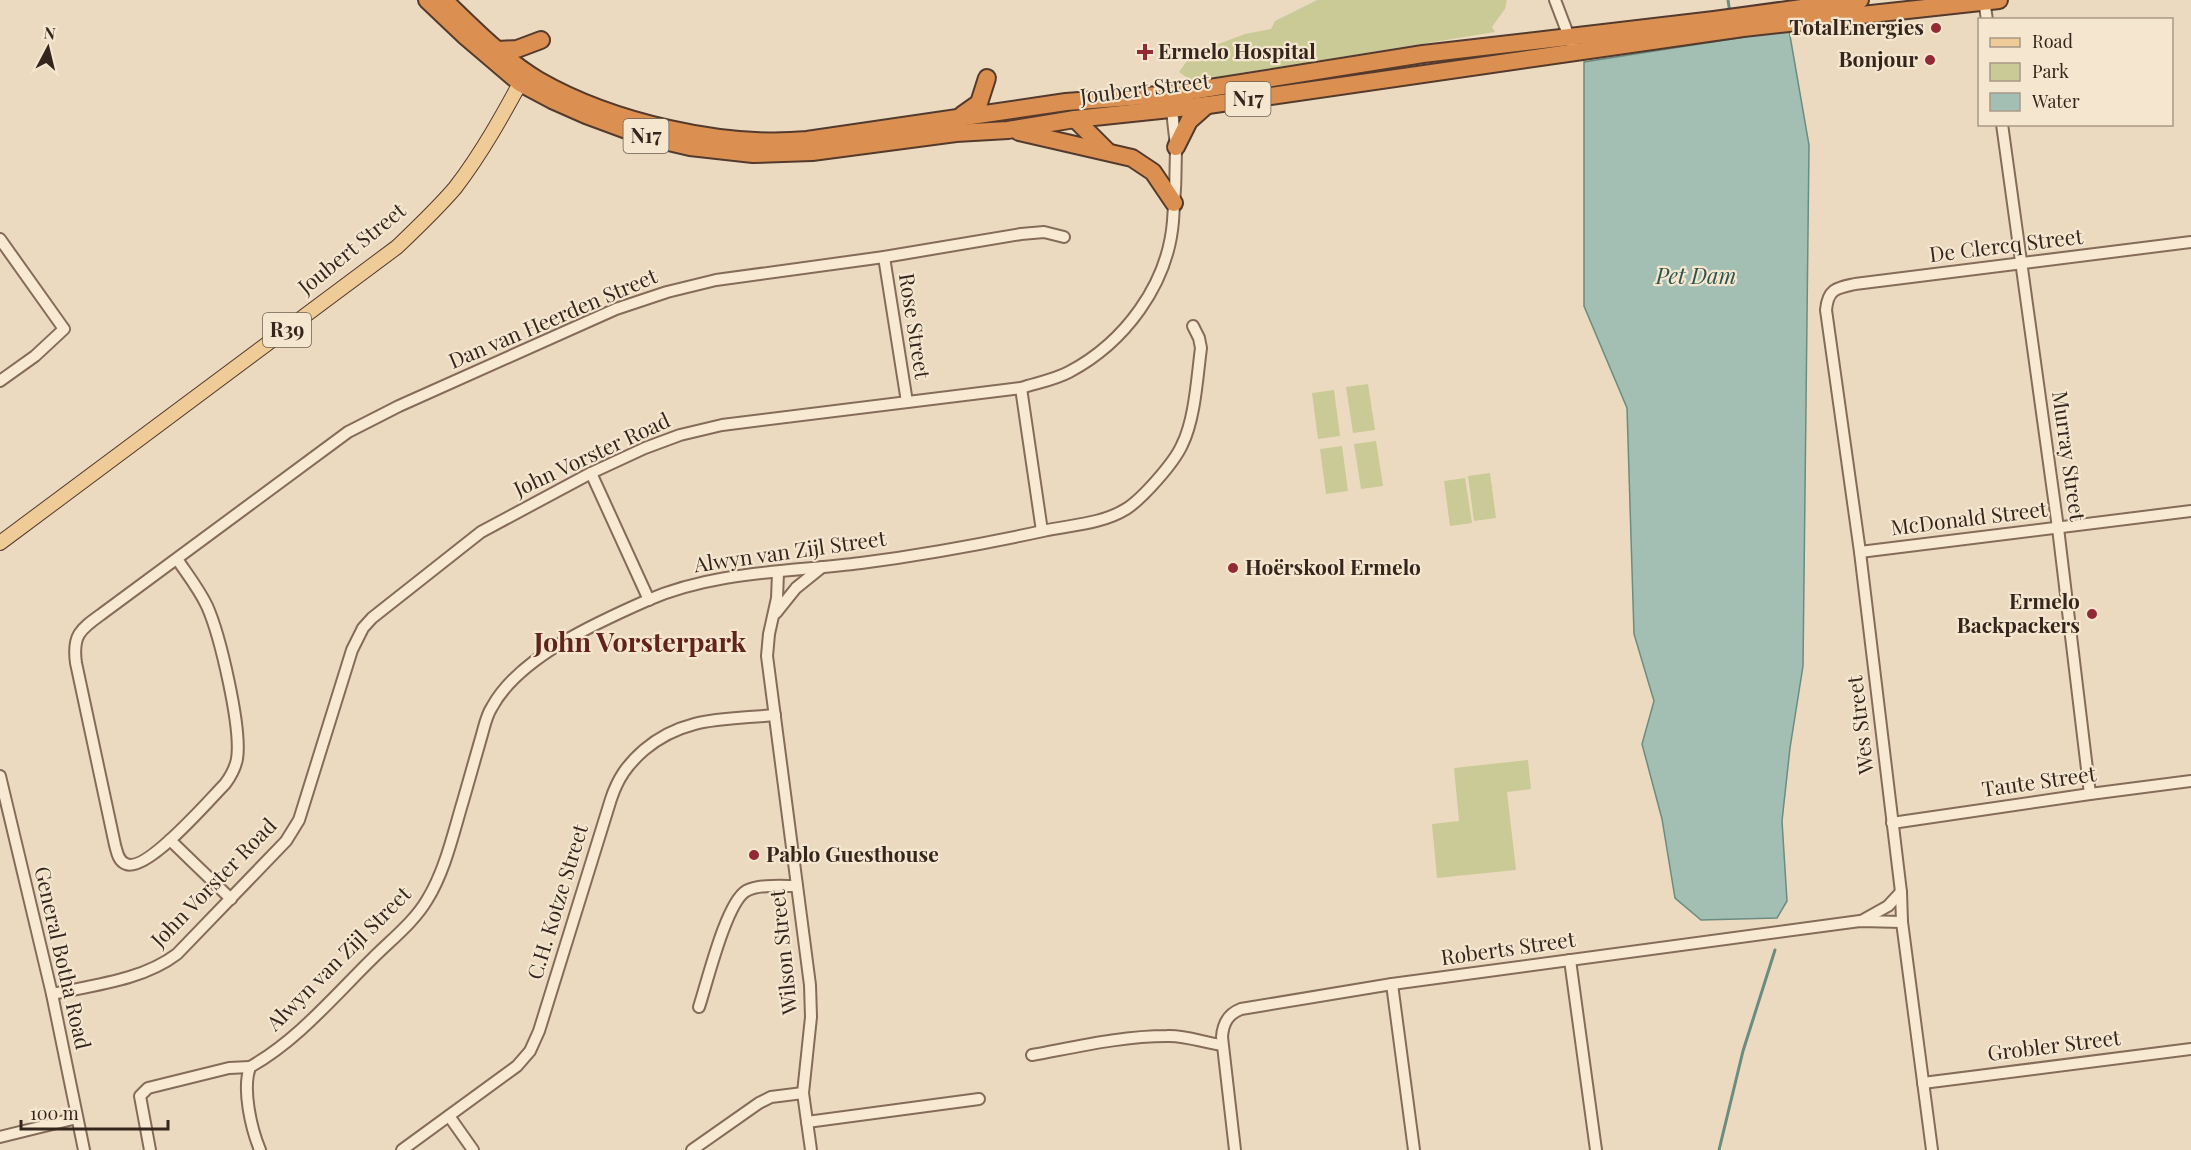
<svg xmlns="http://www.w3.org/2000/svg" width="2191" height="1150" font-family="'Playfair Display',serif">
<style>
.green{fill:#c9ca95}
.water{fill:#a3bfb3;stroke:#6b8c80;stroke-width:1.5}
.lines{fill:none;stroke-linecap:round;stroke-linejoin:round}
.stream{stroke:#6b8c80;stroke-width:3}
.minor-casing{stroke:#856b59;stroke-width:14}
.major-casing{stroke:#533a2d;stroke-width:16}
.highway-casing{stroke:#533a2d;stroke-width:20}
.minor{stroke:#f8e9d3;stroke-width:10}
.major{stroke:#efcb98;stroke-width:14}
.highway{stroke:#db9052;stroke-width:16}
.poi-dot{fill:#922a36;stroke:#f4e6cf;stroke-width:2}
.labels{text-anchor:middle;stroke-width:4.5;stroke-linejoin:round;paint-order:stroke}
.shield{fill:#f4e6cf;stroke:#6e6052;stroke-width:1.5}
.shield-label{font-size:20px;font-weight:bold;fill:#35261d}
.poi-label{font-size:21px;font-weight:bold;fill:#35261d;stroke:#f4e6cf;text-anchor:end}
.street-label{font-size:21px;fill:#35261d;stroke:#f4e6cf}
.water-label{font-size:22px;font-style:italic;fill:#2c544d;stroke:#f4e6cf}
.district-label{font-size:27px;font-weight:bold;fill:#60241d;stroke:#f4e6cf}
</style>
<rect width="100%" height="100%" fill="#ecdac0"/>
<g class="green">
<path d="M1317,0H1507L1505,9L1492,27L1495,32L1192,81L1179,72L1192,54L1245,34L1271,29L1275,21Z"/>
<path d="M1368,384L1375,430L1353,433L1346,387Z"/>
<path d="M1334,390L1340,436L1318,439L1312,393Z"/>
<path d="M1376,441L1383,486L1361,489L1354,444Z"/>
<path d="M1342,446L1348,491L1326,494L1320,449Z"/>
<path d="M1490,473L1496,518L1474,521L1468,476Z"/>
<path d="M1465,478L1472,523L1450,526L1444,481Z"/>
<path d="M1528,760L1531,789L1507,792L1516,870L1437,878L1432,824L1459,821L1454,768Z"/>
</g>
<path class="water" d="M1789,30L1809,145L1803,666L1790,748L1782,821L1787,901L1777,918L1701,920L1675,898L1662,819L1642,744L1654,701L1634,634L1627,408L1584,306V62Z"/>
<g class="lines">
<g class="stream">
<path d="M1728,0L1730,13"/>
<path d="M1719,1150L1743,1051L1775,950"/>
</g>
<defs>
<g id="minor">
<path d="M1555,0L1571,42"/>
<path d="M1984,0L1987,20"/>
<path d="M2002,124L2058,528L2090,794"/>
<path d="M0,239L64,329L35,356L0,381"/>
<path d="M884,257L907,402"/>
<path d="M1021,388L1042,531"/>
<path d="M591,473L649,600"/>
<path d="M1860,552L2191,511"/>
<path d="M177,559C187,574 199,589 207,606C220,635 242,728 237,759C235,769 231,776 225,784C209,800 147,873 126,864C118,861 117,852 115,845L76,663C72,634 81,629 103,613L348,432L399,406L616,309L667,292L716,280L884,257L1021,234L1044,232L1064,237"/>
<path d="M778,573L777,598L769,634L767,656L810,985L811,1017L803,1093L811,1150"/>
<path d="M776,613L796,588L822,567"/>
<path d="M0,776L52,994L84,1150"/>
<path d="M1892,823L2090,794L2191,781"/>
<path d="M170,840L231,899"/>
<path d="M1863,920L1888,906L1901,892"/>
<path d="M1570,960L1596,1150"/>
<path d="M1392,984L1414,1150"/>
<path d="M52,994C94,985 143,980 177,954L286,841L299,820L352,650L363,628L372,618L481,532L591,473L645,448L680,435L722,425L1021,388C1036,383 1054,380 1069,372C1124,343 1168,285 1173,221C1175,197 1176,172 1176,148C1175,133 1172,118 1172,103"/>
<path d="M699,1007C707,983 726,903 746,891C759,884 782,886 797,886"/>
<path d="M1032,1055C1076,1047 1122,1036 1167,1036C1186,1035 1204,1043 1222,1045"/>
<path d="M1923,1083L2191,1049"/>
<path d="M449,1116L473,1150"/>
<path d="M807,1122L979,1099"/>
<path d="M0,1137L77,1118"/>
<path d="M150,1150L140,1096L148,1088L229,1068L250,1067"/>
<path d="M260,1150C251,1128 242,1089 250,1067C298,1040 334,996 373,958C391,940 414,922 427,900C445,871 453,834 463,801C469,780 475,759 481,738C484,728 486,716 492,707C519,657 598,622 648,600C715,571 789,572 861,563C922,555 983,544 1043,531C1070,525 1102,524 1126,509C1142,499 1174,463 1182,445C1195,419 1197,378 1201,348L1199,338L1193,326"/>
<path d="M402,1150L517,1066L530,1051L539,1031L611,799C618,778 627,765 644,750C684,716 725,720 775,715"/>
<path d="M692,1150L759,1103L771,1097L803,1093"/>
<path d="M1235,1150L1222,1037C1223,1023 1228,1014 1241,1009L1392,984L1860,921L1902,922"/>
<path d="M1932,1150L1902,922L1901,892L1860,552L1826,310C1828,289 1836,288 1855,284L2191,242"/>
</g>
<path id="major" d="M0,543L397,247C417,228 437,209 455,188C482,153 504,113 525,74"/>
<g id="highway">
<path d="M427,0L466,37L520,83L552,100L586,115L643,136L690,147L753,154L812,152L956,133L1008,130L1075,119L1208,105L1743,28L1999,0"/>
<path d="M444,0C473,28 503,59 538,80C611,122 723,148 807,140L1066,102L1172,94L1423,54L1714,20L1860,0"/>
<path d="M498,50L517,49L541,40"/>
<path d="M962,115L979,103L987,78"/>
<path d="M1075,119L1107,151"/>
<path d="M1019,132L1132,158L1153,172L1174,203"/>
<path d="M1176,147L1189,121L1207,105"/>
</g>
</defs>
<use href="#minor" class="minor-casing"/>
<use href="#major" class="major-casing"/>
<use href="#highway" class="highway-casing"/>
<use href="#minor" class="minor"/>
<use href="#major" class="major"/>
<use href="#highway" class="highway"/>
</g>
<g class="poi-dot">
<circle cx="1936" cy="28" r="6"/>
<path d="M1142 43h6v6h6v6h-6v6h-6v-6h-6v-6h6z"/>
<circle cx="1930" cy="60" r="6"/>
<circle cx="1233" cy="568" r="6"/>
<circle cx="2092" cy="614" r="6"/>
<circle cx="754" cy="855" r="6"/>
</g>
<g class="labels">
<g class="shield">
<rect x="1225.5" y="82" width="45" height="34" rx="4.5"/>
<rect x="623.5" y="119" width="45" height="34" rx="4.5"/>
<rect x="263" y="313" width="48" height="34" rx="4.5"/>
</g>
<g class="shield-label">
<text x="1248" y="106">N17</text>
<text x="646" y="143">N17</text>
<text x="287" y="337">R39</text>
</g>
<g class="poi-label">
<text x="1924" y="35">TotalEnergies</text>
<text x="1158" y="59" text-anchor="start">Ermelo Hospital</text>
<text x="1918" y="67">Bonjour</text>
<text x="1245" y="575" text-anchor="start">Hoërskool Ermelo</text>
<text x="2080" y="609">Ermelo<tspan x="2080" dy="24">Backpackers</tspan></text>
<text x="766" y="862" text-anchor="start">Pablo Guesthouse</text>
</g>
<g class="street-label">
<text transform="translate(1145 89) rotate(-7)" y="7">Joubert Street</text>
<text transform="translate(2006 246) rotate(-7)" y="7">De Clercq Street</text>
<text transform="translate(352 249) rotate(-39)" y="7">Joubert Street</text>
<text transform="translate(553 319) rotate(-23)" y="7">Dan van Heerden Street</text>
<text transform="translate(914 326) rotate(81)" y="7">Rose Street</text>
<text transform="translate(592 455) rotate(-25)" y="7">John Vorster Road</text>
<text transform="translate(2068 456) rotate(82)" y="7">Murray Street</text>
<text transform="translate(1969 519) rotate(-7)" y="7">McDonald Street</text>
<text transform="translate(790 552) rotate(-8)" y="7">Alwyn van Zijl Street</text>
<text transform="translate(1861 725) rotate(-97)" y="7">Wes Street</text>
<text transform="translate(2039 782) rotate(-8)" y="7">Taute Street</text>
<text transform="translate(214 883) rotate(-46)" y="7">John Vorster Road</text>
<text transform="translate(558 902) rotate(-73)" y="7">C.H. Kotze Street</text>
<text transform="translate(1508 949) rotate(-8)" y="7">Roberts Street</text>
<text transform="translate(784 952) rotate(-96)" y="7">Wilson Street</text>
<text transform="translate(62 958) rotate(77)" y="7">General Botha Road</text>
<text transform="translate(339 959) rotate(-45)" y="7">Alwyn van Zijl Street</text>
<text transform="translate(2054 1046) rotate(-7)" y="7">Grobler Street</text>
</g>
<g class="water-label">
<text x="1696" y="284">Pet Dam</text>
</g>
<g class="district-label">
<text x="640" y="652">John Vorsterpark</text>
</g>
</g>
<rect x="1978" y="18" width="195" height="108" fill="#f4e6cf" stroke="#a89988" stroke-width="1.5"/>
<rect x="1990" y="38" width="30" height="9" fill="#efcb98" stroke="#a89988" stroke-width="1.5"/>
<text x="2032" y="48" font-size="18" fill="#35261d">Road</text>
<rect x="1990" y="63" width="30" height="18" fill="#c9ca95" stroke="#a89988" stroke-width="1.5"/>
<text x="2032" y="78" font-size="18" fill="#35261d">Park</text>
<rect x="1990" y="93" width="30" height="18" fill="#a3bfb3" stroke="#a89988" stroke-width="1.5"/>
<text x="2032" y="108" font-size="18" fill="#35261d">Water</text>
<g transform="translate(48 48) rotate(7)" stroke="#f4e6cf" stroke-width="4.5" paint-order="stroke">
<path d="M0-4.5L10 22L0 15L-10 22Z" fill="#35261d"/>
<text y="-9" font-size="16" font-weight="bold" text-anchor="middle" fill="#35261d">N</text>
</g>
<path d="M21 1120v9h147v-9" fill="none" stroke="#35261d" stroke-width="3"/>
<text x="30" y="1120" font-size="18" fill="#35261d" stroke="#f4e6cf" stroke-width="4.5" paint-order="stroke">100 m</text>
</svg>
